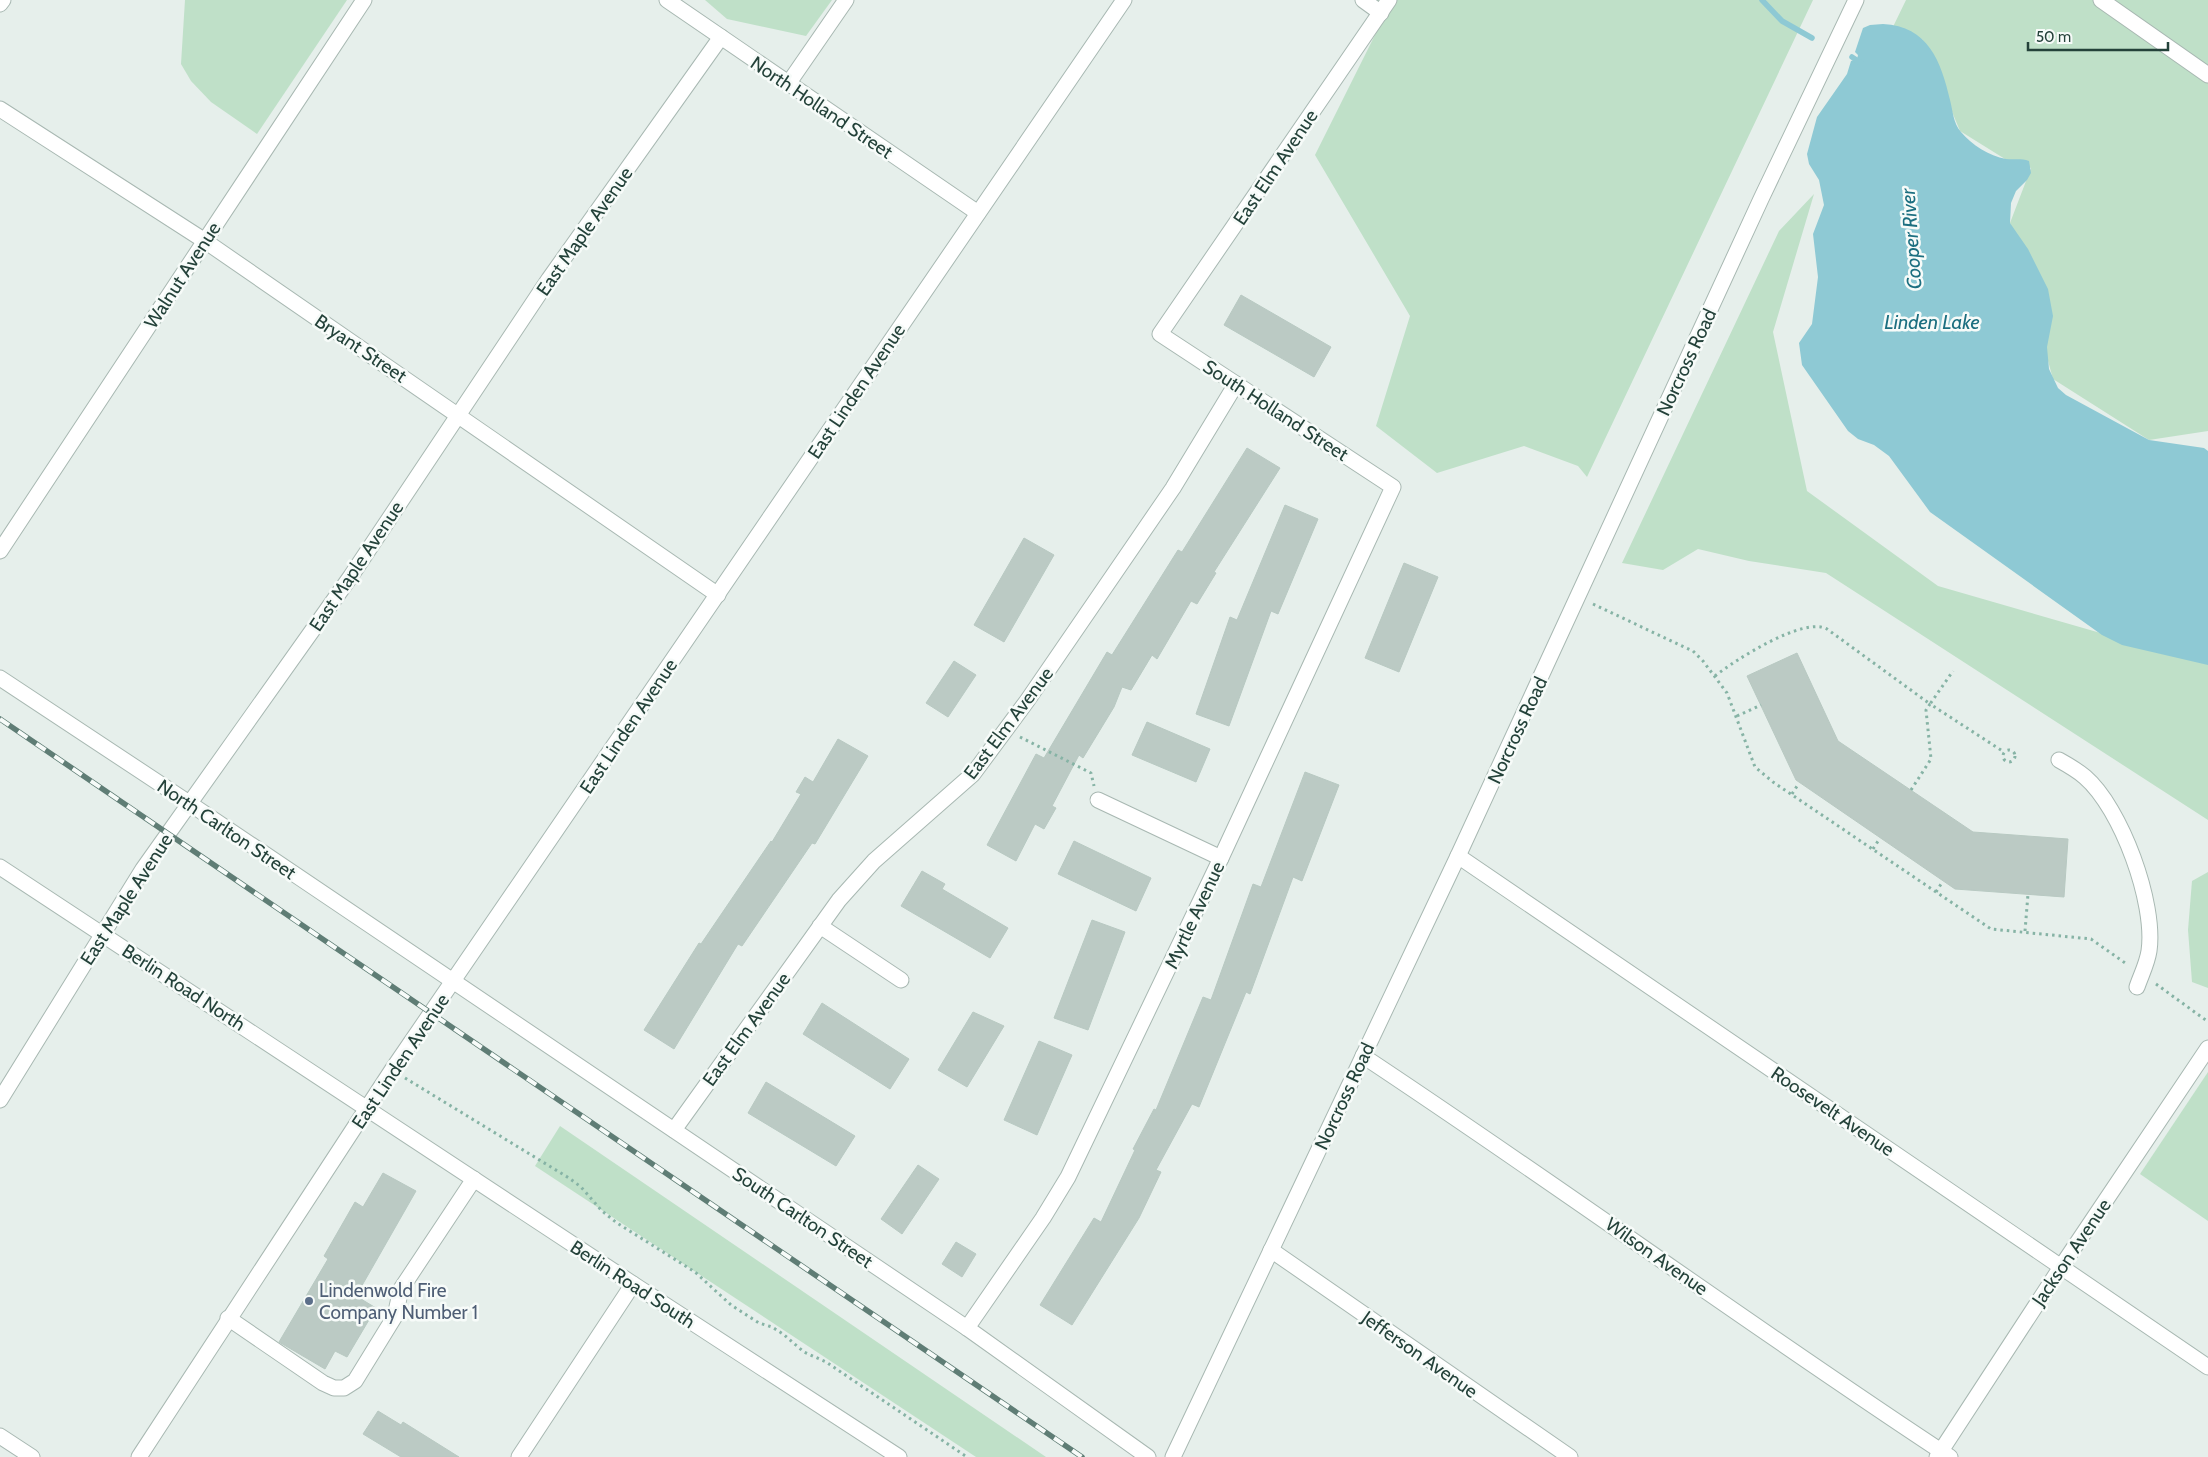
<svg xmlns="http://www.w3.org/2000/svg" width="2208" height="1457" font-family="Cabin,sans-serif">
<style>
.green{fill:#bfe0c8}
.water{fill:#8ec9d4}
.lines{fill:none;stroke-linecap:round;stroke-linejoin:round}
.stream{stroke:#8ec9d4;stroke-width:5.5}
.building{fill:#bbcac4;stroke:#b8c9c2}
.minor-casing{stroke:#a8b8b2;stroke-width:17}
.path{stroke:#86b3a5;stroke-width:3;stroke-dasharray:2.5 4;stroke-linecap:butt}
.minor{stroke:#fff;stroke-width:15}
.rail-casing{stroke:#5f7d75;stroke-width:5.5}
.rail{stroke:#f7fbf9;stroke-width:4;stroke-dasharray:11;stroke-linecap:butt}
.service-dot{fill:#5c6f8a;stroke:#f7fbf9;stroke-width:2}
.labels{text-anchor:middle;stroke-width:5;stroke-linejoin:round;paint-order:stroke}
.street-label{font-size:19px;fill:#24423a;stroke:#f7fbf9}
.service-label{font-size:19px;fill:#4e5e75;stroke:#f7fbf9;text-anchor:start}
.water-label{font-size:20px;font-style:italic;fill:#1c6f80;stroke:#f7fbf9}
</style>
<rect width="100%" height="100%" fill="#e6efeb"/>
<g class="green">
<path d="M185,0H347L257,134L211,102L191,81L181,64Z"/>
<path d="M705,0H832L806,36L727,19Z"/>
<path d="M1360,0H1813L1587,477L1578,466L1524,446L1437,473L1376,426L1410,316L1315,155L1382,21Z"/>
<path d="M1906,0H2208V431L2149,440L2053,379L2010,223L2031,168L2005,159L1960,131L1922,39L1890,33Z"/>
<path d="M1814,194L1773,332L1807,491L1938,586L2208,664V820L1826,573L1749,561L1698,549L1663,570L1622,563L1779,231Z"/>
<path d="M2208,872V988L2192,982L2188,930L2192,881Z"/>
<path d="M2208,1072V1221L2140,1174Z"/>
<path d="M560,1126L1046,1457H976L535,1166Z"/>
</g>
<path class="water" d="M1883,24C1928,26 1941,61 1950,100C1953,111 1953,123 1961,132C1972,145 1989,156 2006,159C2014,160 2021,158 2029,161L2031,173L2027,180L2016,191L2011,203L2010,223L2028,249L2048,289L2053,316L2047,347L2049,369L2058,388L2066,395L2149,440L2204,448L2208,451V665L2122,645L2102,635L1930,512L1889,456L1874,445L1858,439L1848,431L1802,365L1799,343L1812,324L1818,277L1813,234L1824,205L1819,180L1809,164L1807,154L1817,117L1847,74L1851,61L1857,59L1858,55L1855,52L1863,28L1870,25Z"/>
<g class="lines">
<g class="stream">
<path d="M1762,0L1782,21L1812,38"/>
<path d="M1852,57L1861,63"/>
</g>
</g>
<g class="building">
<path d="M1241,295L1331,347L1314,377L1224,325Z"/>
<path d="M1247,448L1280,468L1214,572L1216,573L1197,604L1191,601L1157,659L1152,655L1131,690L1122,687L1114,707L1083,758L1079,755L1052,806L1056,808L1044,829L1035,824L1016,861L987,845L1036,754L1044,758L1107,652L1112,655L1178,550L1182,552Z"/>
<path d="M1285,505L1318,519L1278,614L1271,611L1229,726L1196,714L1230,617L1237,620Z"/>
<path d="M1024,538L1054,555L1004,642L974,625Z"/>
<path d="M1404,563L1438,577L1399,672L1365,658Z"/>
<path d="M1797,653L1838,741L1973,832L2068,839L2064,897L1955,889L1796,780L1747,676Z"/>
<path d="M954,661L976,675L948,717L926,703Z"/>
<path d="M1147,722L1210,749L1196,782L1132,755Z"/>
<path d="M838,739L868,756L815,844L812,843L742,946L738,944L674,1049L644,1030L699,943L701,944L771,841L772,842L801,794L796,792L805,777L813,782Z"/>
<path d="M1305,772L1339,785L1302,881L1293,877L1250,994L1246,992L1199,1107L1192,1104L1156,1170L1161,1172L1139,1218L1072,1325L1040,1305L1094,1218L1101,1222L1135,1150L1133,1149L1154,1109L1156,1110L1203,997L1211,1000L1253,884L1261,887Z"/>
<path d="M1074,841L1151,878L1136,911L1058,874Z"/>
<path d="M922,871L945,884L942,889L1008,928L990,958L901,906Z"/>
<path d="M1092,920L1125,932L1088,1030L1054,1018Z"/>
<path d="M822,1003L909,1059L890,1089L803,1034Z"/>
<path d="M973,1012L1004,1026L967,1087L938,1070Z"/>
<path d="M1039,1041L1072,1055L1037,1135L1004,1120Z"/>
<path d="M766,1082L855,1136L836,1166L748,1113Z"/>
<path d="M918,1165L939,1179L902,1234L881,1219Z"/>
<path d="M383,1173L416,1191L356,1296L376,1308L347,1357L335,1351L325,1369L279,1342L328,1259L324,1256L355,1202L363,1207Z"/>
<path d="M956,1242L976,1254L962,1277L942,1264Z"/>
<path d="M378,1411L401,1425L403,1422L459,1457H401L363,1434Z"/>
</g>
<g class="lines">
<defs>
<g id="minor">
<path d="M667,0L978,213"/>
<path d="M1363,0L1381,13"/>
<path d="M2101,0L2208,75"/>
<path d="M0,4L3,0"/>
<path d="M788,84L846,0"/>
<path d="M0,109L205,241L718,595"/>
<path d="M0,551L364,0"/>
<path d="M0,678L189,803L967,1328L1148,1457"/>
<path d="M2059,760C2068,765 2077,770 2085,777C2121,808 2156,903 2149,951C2147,964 2141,975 2137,987"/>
<path d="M1098,800L1221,858"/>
<path d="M1458,856L2208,1367"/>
<path d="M0,867L633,1284L899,1457"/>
<path d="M820,926L901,980"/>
<path d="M1363,1056C1561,1187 1752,1327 1950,1457"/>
<path d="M0,1100L143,869L351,576L549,279L721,37"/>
<path d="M674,1130L839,900L874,861L973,774L1027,701L1173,488L1236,384"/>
<path d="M1271,1250L1570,1457"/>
<path d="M228,1318L323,1383L334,1388H344L355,1381L395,1316L401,1289L474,1179"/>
<path d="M967,1328L1043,1218L1068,1177L1221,858L1393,487L1160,334L1389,0"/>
<path d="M0,1436L32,1457"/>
<path d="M139,1457L392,1070L1124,0"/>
<path d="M519,1457L633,1284"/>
<path d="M1173,1457L1458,856L1761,199L1856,0"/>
<path d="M1937,1457L2061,1267L2208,1048"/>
</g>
</defs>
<use href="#minor" class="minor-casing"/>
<g class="path">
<path d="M1593,604L1684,647L1693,651L1703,661L1727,693L1755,767L1773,782L1991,929L2091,939L2128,965"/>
<path d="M1715,676C1735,660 1804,616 1827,629L1930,704L1953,671"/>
<path d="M1737,716L1761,705"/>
<path d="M1020,737L1091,773L1094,786"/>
<circle cx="2009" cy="756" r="6"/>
<path d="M1911,790L1931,759L1926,710L1930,704L2004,752"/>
<path d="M1792,794L1799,783"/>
<path d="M1873,849L1880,838"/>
<path d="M1936,892L1943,881"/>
<path d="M2025,931L2028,894"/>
<path d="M2156,984L2207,1021"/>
<path d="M405,1078L569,1178L581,1187L602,1211L617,1223L695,1272L731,1305L759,1323L772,1327L783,1334L804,1352L826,1362L967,1457"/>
</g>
<use href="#minor" class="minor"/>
<defs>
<path id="rail" d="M0,719L1082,1457"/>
</defs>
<use href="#rail" class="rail-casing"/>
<use href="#rail" class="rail"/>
</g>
<circle class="service-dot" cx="309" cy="1301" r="5"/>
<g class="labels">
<g class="street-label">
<text transform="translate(822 107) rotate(34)" y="7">North Holland Street</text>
<text transform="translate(1275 167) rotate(-56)" y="7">East Elm Avenue</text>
<text transform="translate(584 231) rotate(-55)" y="7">East Maple Avenue</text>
<text transform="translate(182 275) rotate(-57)" y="7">Walnut Avenue</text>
<text transform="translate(361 348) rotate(34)" y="7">Bryant Street</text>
<text transform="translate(1686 362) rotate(-65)" y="7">Norcross Road</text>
<text transform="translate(856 391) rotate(-56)" y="7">East Linden Avenue</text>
<text transform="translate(1276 410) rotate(33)" y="7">South Holland Street</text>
<text transform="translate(356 566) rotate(-56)" y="7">East Maple Avenue</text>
<text transform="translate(1008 723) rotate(-53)" y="7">East Elm Avenue</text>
<text transform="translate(628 726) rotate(-56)" y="7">East Linden Avenue</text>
<text transform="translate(1517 730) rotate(-65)" y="7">Norcross Road</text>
<text transform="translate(227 829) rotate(34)" y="7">North Carlton Street</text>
<text transform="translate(126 899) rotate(-57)" y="7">East Maple Avenue</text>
<text transform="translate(1194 915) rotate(-65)" y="7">Myrtle Avenue</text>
<text transform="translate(184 987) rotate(33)" y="7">Berlin Road North</text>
<text transform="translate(746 1029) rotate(-54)" y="7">East Elm Avenue</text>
<text transform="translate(400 1061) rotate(-56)" y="7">East Linden Avenue</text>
<text transform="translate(1344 1096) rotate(-65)" y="7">Norcross Road</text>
<text transform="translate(1833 1111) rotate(34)" y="7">Roosevelt Avenue</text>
<text transform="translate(803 1217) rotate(34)" y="7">South Carlton Street</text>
<text transform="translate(2071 1252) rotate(-56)" y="7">Jackson Avenue</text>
<text transform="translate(1657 1256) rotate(35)" y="7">Wilson Avenue</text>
<text transform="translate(633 1284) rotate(33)" y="7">Berlin Road South</text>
<text transform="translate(1420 1354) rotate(35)" y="7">Jefferson Avenue</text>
</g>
<g class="service-label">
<text x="319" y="1297">Lindenwold Fire<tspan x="319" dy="22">Company Number 1</tspan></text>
</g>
<g class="water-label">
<text transform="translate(1911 239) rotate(-94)" y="7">Cooper River</text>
<text x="1932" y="329">Linden Lake</text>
</g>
</g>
<path d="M2028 42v8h140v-8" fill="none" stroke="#24423a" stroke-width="2.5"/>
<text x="2036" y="42" font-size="15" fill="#24423a" stroke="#f7fbf9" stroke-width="4" paint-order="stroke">50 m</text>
</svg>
